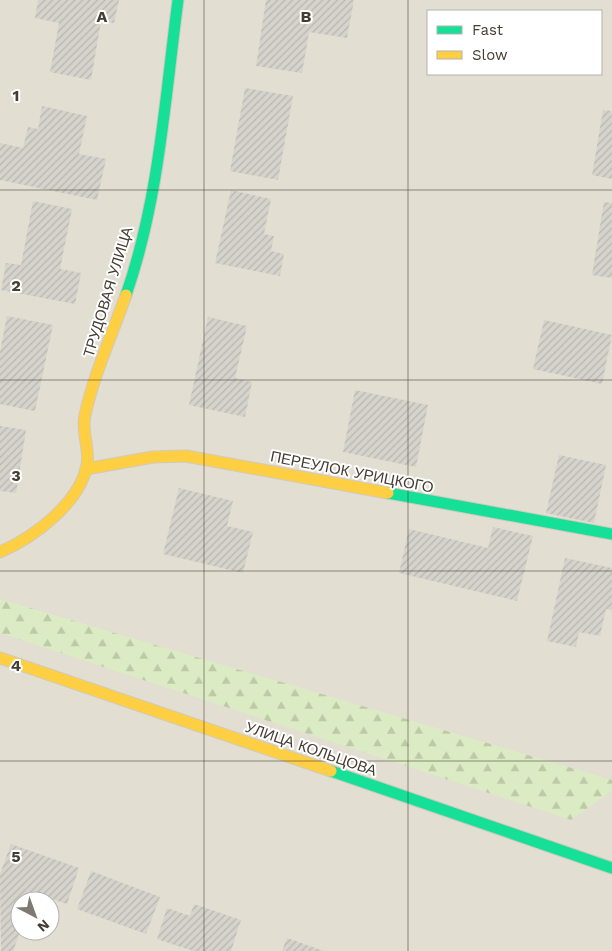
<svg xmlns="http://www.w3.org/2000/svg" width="612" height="951" font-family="'Work Sans',sans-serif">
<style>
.residential{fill:#e3ded2;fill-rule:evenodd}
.forest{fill:url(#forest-firs)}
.building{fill:url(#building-hatch)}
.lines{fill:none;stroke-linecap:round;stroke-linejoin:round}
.fast-casing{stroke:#cfcabd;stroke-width:13}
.slow-casing{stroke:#cfcabd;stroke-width:13}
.fast{stroke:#16e098;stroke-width:11}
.slow{stroke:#ffcf43;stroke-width:11}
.grid{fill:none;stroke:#433d32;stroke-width:1;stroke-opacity:0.55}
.labels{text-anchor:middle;stroke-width:4;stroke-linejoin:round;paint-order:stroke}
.street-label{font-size:15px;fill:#433d32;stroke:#fff}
.grid-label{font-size:16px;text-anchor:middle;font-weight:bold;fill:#433d32;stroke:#fff;stroke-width:4;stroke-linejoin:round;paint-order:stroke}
</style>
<defs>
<pattern id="forest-firs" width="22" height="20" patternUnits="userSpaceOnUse" patternTransform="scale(1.25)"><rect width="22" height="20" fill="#dbebc3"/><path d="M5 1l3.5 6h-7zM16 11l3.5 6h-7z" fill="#bdcaa8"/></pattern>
<pattern id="building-hatch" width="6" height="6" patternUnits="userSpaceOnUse" patternTransform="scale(1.25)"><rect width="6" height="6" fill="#d6d3cc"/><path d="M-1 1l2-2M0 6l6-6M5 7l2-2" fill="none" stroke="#b9b6b0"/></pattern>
</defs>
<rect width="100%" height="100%" fill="#eeece5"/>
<path class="residential" d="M0,0H612V951H0ZM428,11H601V74H428ZM20,901H50V931H20Z"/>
<path class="forest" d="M0,599L612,780V791L571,820L0,633Z"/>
<g class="building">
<path d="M38,0H119L114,23L101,21L91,80L50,72L59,23L35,18Z"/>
<path d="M266,0H354L347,38L309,32L302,73L256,66Z"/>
<path d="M245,88L293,96L278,180L230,171Z"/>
<path d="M42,106L87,116L79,154L106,159L97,200L0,180V143L23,148L28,127L38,129Z"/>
<path d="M603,110L612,111V179L592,175Z"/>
<path d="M231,190L271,199L264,234L274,236L271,251L284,254L280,276L215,263Z"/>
<path d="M33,201L72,209L60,269L81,273L75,304L1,290L6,263L21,265Z"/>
<path d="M604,202L612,203V278L592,275Z"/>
<path d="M7,316L53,325L35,411L0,404V352Z"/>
<path d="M208,317L247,326L235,378L252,382L245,417L189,405Z"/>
<path d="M544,320L612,335L602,384L533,369Z"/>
<path d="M355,390L428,405L416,467L343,452Z"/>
<path d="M0,426L26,430L16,493L0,491Z"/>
<path d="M559,455L606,465L594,523L546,513Z"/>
<path d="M179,488L233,501L227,526L253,532L243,573L163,554Z"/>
<path d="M493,527L533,536L517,601L399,573L409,529L488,548Z"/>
<path d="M565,558L612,568V610L606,609L600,636L579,632L576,647L547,641Z"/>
<path d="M11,844L79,868L67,904L33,893L30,901H20V932L13,951H1L0,874Z"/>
<path d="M91,871L160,897L146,934L77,909Z"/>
<path d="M194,904L241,920L231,951H193L157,939L167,908L190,916Z"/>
<path d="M287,938L324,951H282Z"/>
</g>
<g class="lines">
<defs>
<g id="fast">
<path d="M126,295C159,200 165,99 178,0"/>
<path d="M388,493L612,534"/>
<path d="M331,771L612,868"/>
</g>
<g id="slow">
<path d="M86,469L153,457L186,456L388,493"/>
<path d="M0,552C33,538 80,503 87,465C90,448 81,432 85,415C94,374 112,335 126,295"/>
<path d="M0,658L331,771"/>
</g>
</defs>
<use href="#fast" class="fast-casing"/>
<use href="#slow" class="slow-casing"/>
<use href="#fast" class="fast"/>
<use href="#slow" class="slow"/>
</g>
<path class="grid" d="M204,0V951M408,0V951M0,190H612M0,380H612M0,571H612M0,761H612"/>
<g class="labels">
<g class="street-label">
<text transform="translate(108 292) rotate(-73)" y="5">ТРУДОВАЯ УЛИЦА</text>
<text transform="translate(352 472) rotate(11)" y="5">ПЕРЕУЛОК УРИЦКОГО</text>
<text transform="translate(311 749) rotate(19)" y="5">УЛИЦА КОЛЬЦОВА</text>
</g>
</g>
<g class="grid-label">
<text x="102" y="22">A</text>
<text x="306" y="22">B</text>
<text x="16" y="101">1</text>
<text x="16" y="291">2</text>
<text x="16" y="481">3</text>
<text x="16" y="671">4</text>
<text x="16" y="862">5</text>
</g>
<rect x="427" y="10" width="175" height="65" fill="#ffffff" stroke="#b4b1ad"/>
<rect x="437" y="26" width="25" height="8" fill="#16e098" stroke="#b4b1ad"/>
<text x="472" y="35" font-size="15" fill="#433d32">Fast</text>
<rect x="437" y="51" width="25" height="8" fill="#ffcf43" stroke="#b4b1ad"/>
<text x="472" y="60" font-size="15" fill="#433d32">Slow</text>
<g transform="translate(35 916) rotate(139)"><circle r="24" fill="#ffffff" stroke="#b4b1ad"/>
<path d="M0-4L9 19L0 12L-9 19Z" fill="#7f7a71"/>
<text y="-8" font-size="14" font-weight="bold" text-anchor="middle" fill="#433d32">N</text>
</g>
</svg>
